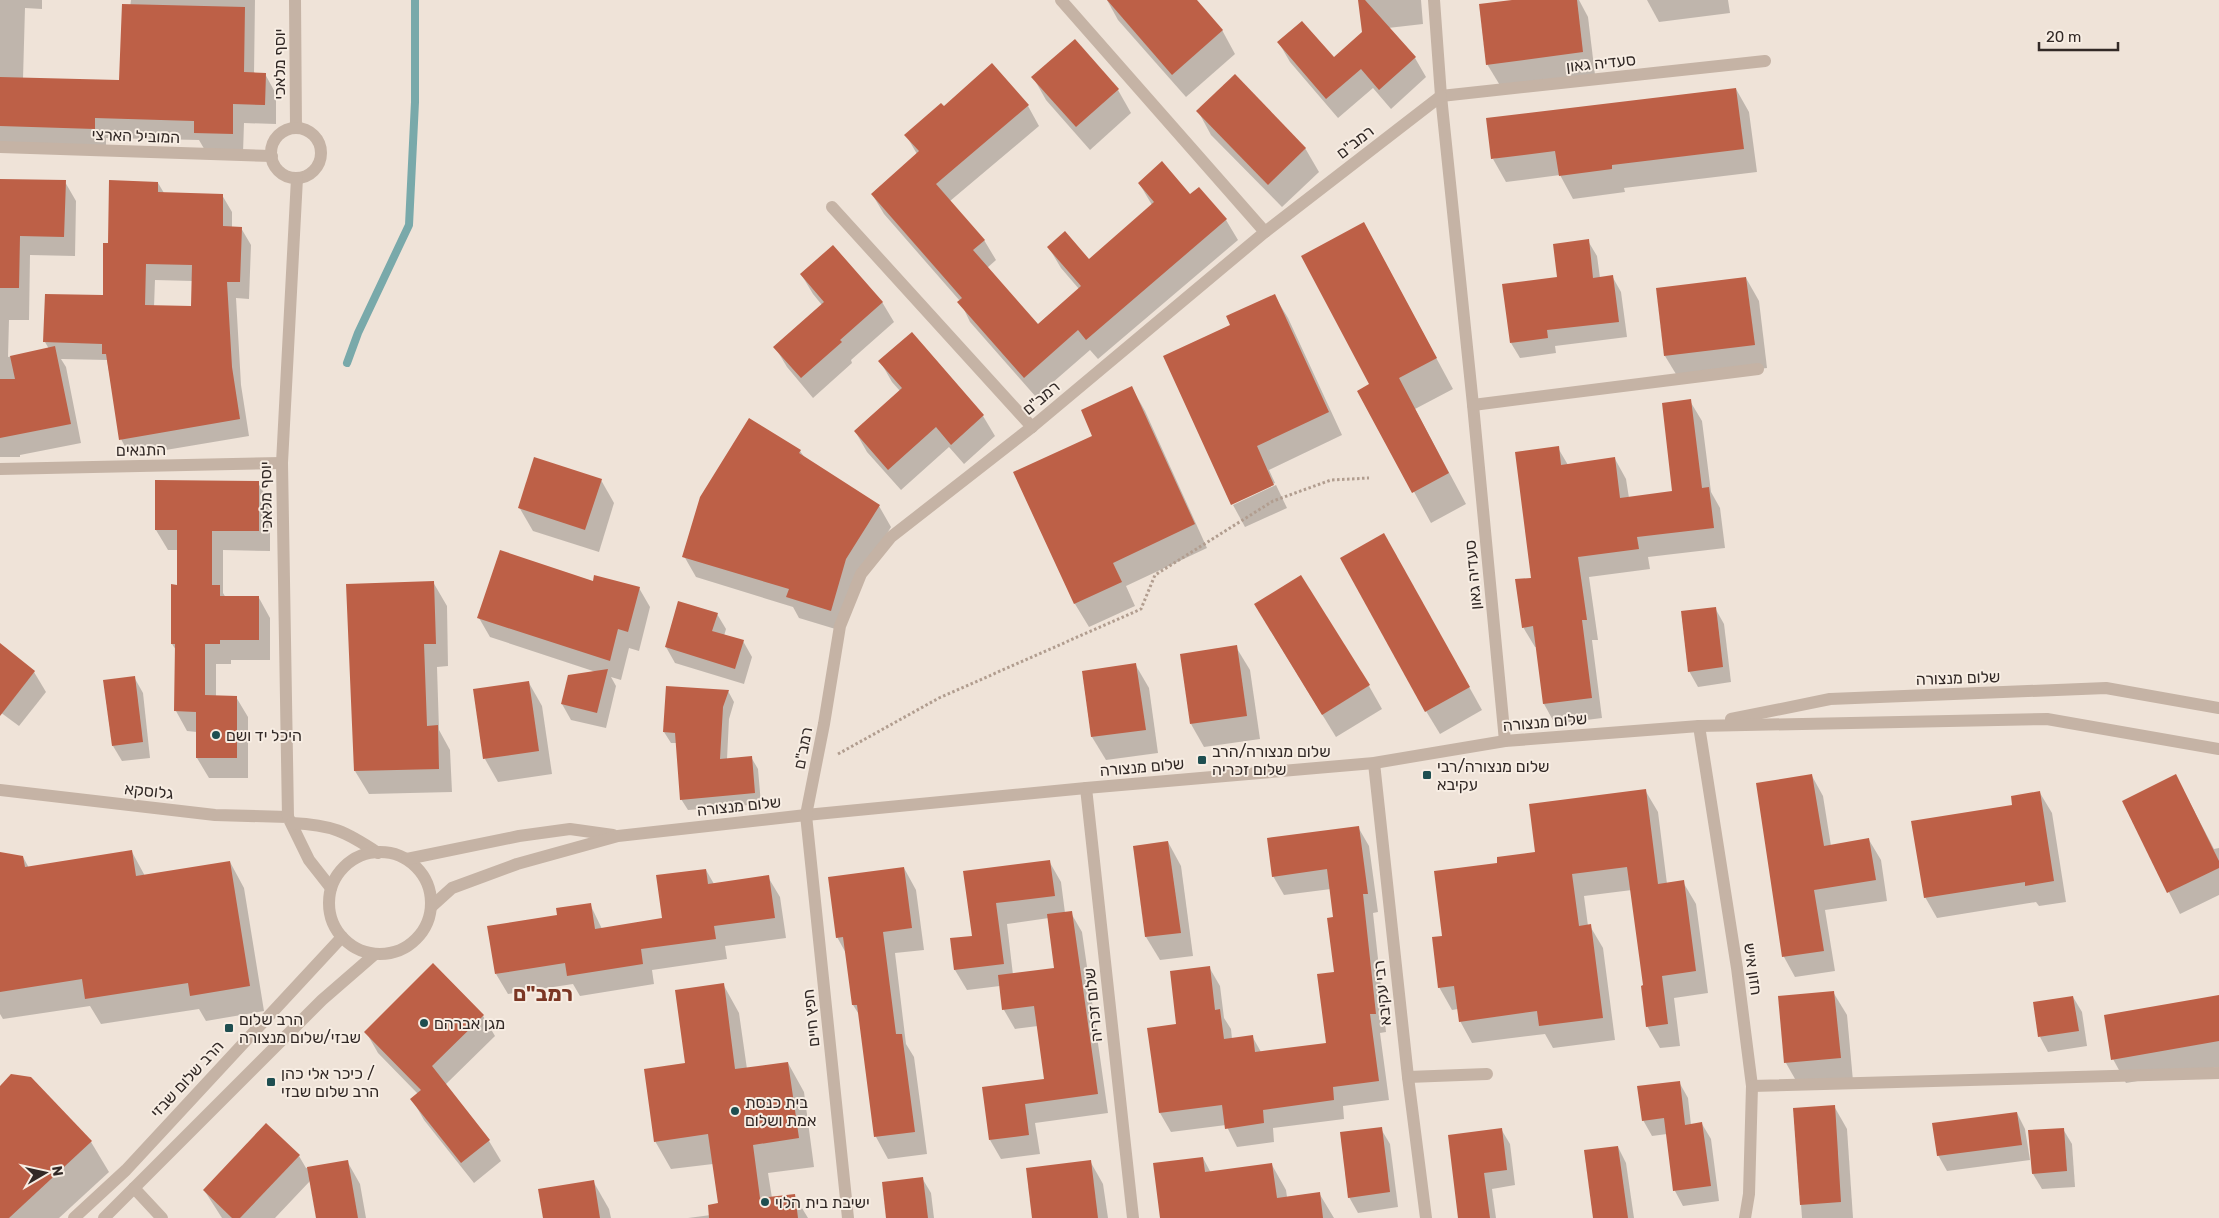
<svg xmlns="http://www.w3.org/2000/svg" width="2219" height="1218" viewBox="0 0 2219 1218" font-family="Rubik,Heebo,sans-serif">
<rect width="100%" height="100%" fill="#efe3d8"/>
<g fill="#0003" fill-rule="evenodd">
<path d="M0,0h42v9l-17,-1 -2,71 98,2 10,-81h124l-1,74h11l11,20v30l-32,-1 -1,30 -37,-1 -7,-12 -93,-2v10l-106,-3z"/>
<path d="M1107,0h88l27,30 13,24 -49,43 -68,-77z"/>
<path d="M1360,0h61l2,24 -35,4 27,30 11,19 -35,32 -18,-21 -35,30 -48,-56 -11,-19 55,16 29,-27z"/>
<path d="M1522,0h57l9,17 7,58 -94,12 -14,-23z"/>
<path d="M1647,0h81l2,13 -71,9z"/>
<path d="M1033,77l85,13 13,23 -41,37 -44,-50z"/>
<path d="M1736,89l13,23 8,60 -133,16 1,4 -52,7 -13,-24 -54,7 -13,-23z"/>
<path d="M1028,106l11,20 -89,75 34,39 12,20 -9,8 50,57 42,-36 -18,-21 -12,-20 40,12 63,-55 -13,-22 51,13 36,24 12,20 -140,119 -8,-9 -54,47 -66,-75 -10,-21 -76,-87 -12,-20 45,-40 -11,-19 38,-27z"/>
<path d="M1198,111l107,37 14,24 -37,35 -71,-72z"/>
<path d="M0,180l65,2 11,19 -1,55 -45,-1 -1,65h-20l-1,37 41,-8 -4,-7 59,-46 5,-52 49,-61 6,10 58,2 10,17v16h9l10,17 -2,54 -13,-1 5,87 8,51 -119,20 -9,-17 -14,-79 -46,-1 5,8 15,76 -61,12v2h-20zM155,280l38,1 -1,27 -38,-1z"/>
<path d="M1364,224l89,165 -38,20 51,95 -35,19 -72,-132 12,-6z"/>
<path d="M1588,241l9,15 3,22 12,-2 9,16 6,45 -72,9 1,7 -36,5 -9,-15z"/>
<path d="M801,274l81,28 12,20 -43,38 1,3 -39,35 -26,-31 -12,-20 47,-42 -9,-11z"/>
<path d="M1746,278l13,23 8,67 -88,11 -14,-23z"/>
<path d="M1274,295l14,23 54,117 -73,35 6,13 -43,20v-177z"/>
<path d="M911,334l72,82 12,20 -31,28 -15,-17 -48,43 -34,-38 -12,-21 45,-40 -8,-9 -12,-21z"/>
<path d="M1132,388l13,23 62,137 -81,38 9,20 -46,21 -14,-23 -60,-131 79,-37z"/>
<path d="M1690,401l12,20 9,71 9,16 5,40 -77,9 2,12 -61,8 9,63h-6l10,78 -47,6 -11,-20 -7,-57h-2l-12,-20 35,-179 10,17 47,-6 11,20 3,19 45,-6z"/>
<path d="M800,451l5,7 74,48 12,21 -33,53 -16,51 -43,-13 -6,-11 -97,-30 -12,-21z"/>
<path d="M601,480l13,23 -15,49 -66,-21 -14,-24z"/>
<path d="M258,483l12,20v48l-47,-1v43l3,5h33l11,20v42h-39v4h-15v33h20l12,20v61h-39l-12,-20v-26l-10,-1 -11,-20v-61l-4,-6 6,-58v-36h-10l-12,-20z"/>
<path d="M1276,485l11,23 -42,19 -12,-22z"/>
<path d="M1397,558l85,152 -42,24 -14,-23z"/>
<path d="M433,582l14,24 1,60 -11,1 2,63 11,20 2,42 -83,2 -14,-23z"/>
<path d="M594,582l45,6 11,19 -11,44 -10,-3 -8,32 -10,-3 5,9 -10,42 -35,-8 -9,-16 34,-32 -106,-35 -11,-19z"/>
<path d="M1715,608l9,16 7,58 -33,5 -9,-16z"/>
<path d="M717,614l9,15 -2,7 19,5 9,16 -8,27 -69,-21 -9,-16z"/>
<path d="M1269,628l100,58 13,23 -46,28z"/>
<path d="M0,645l34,27 12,20 -27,34 -19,-14z"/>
<path d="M1236,647l14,23 10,69 -56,8 -13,-23z"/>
<path d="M1135,664l14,24 9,65 -52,7 -14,-23 -9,-65z"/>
<path d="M134,677l9,16 7,65 -28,3 -9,-15z"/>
<path d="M529,683l13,23 10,68 -54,8 -13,-23z"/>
<path d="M728,691l6,11 -5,17 -2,40 24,-2 7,12 3,35 -73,6 -7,-11 -4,-56h-6l-7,-11z"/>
<path d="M1812,776l11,20 8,50 38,-6 12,20 6,41 -62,9 10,61 -40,6 -11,-20 -27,-173z"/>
<path d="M2176,776l38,73 5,-1v47l-39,19 -57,-112z"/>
<path d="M1645,790l13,22 9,72 16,-2 13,22 12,89 -34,5 6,48 -20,2 -13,-22 -2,-40 -13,-96 -48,6 4,30h2l13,22 12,92 -62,8 -8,-14 -73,9 -12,-22 -2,-12 -6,1 -13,-23 5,-50 55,-73 37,-11z"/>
<path d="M2040,793l12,20 14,89 -27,4 -3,-4 -99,16 -12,-21 89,-91z"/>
<path d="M1358,827l11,19 9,66 -5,1 13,119 -6,1 9,67 -46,6 1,13 -71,9 1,14 -37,5 -11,-22 -55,7 -11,-19 18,-88 31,-58 11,19 4,32 7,11 1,10 20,-3 9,16 67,-8 7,-71 -1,-55 -3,-29 -47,6 -11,-19z"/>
<path d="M1168,842l13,24 12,90 -33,4 -14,-23 -12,-90z"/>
<path d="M132,852l13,24 85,-14 14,26 20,123 -58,10 -7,-12 -98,15 -11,-18 -87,13 -3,-5v-161l23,4 6,11z"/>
<path d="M1049,861l12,21 4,31h6l11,19 26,181 -73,10 5,31 -39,5 -11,-19 55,-60 -7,-54 -23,3 -11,-19 -4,-24 -33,4 -12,-20 -4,-30 22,-3 -8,-65zM1049,918l6,51 -42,6 -6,-51z"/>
<path d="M904,868l12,22 8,60 -29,3 11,91 8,13 13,97 -39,5 -12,-22 -16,-121 -7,-11 -6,-50 -10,-18z"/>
<path d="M706,870l8,14 54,-7 12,20 6,41 -61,8 2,13 -75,11 2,14 -74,12 -7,-12 -65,10 -12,-20 63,-58 31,-12 12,25 62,-10z"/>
<path d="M723,984l16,29 8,56 41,-6 16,29 10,75 -46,6 4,25 22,-3 14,23h-120l23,-3 8,-9 -6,-42 -42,5 -16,-28 31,-77z"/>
<path d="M1833,992l14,23 6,66 -54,5 -13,-23 -7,-66z"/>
<path d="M2219,996v71l-93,16 -13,-24z"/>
<path d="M2073,997l9,15 5,34 -39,6 -8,-15z"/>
<path d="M483,1016l12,20 -50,49 44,56 12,20 -27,22 -50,-63 -12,-21 6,-5 -40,-41 -12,-21z"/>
<path d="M1679,1082l9,16 3,27 11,-1 9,15 8,62 -36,5 -8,-15 -8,-57 -15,2 -9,-16z"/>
<path d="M0,1088l91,54 18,30 -50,46h-59z"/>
<path d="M1834,1106l13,23 6,89h-51l-8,-109z"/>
<path d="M2017,1113l8,16 5,31 -83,11 -9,-16z"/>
<path d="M1381,1129l9,15 8,63 -40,6 -9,-16z"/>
<path d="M1501,1129l9,15 5,41 -23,4 4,29h-37z"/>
<path d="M2063,1129l9,15 3,43 -33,2 -9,-15 -3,-43z"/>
<path d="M1618,1147l8,16 8,55h-40z"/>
<path d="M299,1156l7,12 41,-7 13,23 6,34h-49l-7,-37 -35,37h-53l-18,-28z"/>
<path d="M1203,1158l8,15 61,-8 14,25 1,7 32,-4 15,25h-173z"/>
<path d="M1090,1161l13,23 5,34h-74z"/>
<path d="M922,1178l9,15 3,25h-47z"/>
<path d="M593,1181l16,28 2,9h-67z"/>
</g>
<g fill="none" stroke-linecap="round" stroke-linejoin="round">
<path stroke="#79a9aa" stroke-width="8" d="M347,363l11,-30 51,-108 6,-123v-102"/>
</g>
<g fill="#bd6047" fill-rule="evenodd">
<path d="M1107,0h90l26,30 -51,45z"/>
<path d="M1358,0h7l51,57 -37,33 -18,-21 -35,30 -49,-57 25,-21 32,36 28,-25z"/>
<path d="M1512,0h65l6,52 -97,13 -7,-61z"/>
<path d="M122,4l123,3 -1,65 22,1 -1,32 -32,-1v30l-39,-1v-12l-99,-3v11l-95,-3v-49l119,3z"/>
<path d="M1075,39l44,50 -43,38 -45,-50z"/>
<path d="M992,63l37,42 -93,79 49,56 -12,10 65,74 43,-38 -34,-39 18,-16 24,28 65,-57 -16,-19 24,-22 28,33 9,-7 28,32 -141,121 -8,-10 -54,48 -67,-76 5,-4 -91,-104 48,-43 -15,-16 37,-32 3,3z"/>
<path d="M1235,74l71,74 -38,37 -72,-74z"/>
<path d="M1736,88l8,61 -132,16v4l-53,7 -4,-25 -64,8 -5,-41z"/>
<path d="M0,179l66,1 -2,57 -44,-1 -1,52h-19z"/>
<path d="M109,180l49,2v10l65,2v32l19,1 -2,55h-13l5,85 8,52 -121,21 -13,-86h-4v-10l-59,-2 2,-48 58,1v-52h5zM146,264l46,1 -1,41 -46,-1z"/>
<path d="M1364,222l73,136 -38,20 50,95 -37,20 -55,-102 12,-7 -68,-128z"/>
<path d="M1589,239l4,39 20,-3 6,47 -72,8 1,8 -38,5 -8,-59 55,-7 -4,-33z"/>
<path d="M833,245l50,57 -43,38 2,2 -41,36 -28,-31 51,-45 -24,-28z"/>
<path d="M1746,277l9,68 -91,11 -8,-68z"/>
<path d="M1275,294l54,118 -72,34 17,39 -43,20 -68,-149 67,-31 -4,-9z"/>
<path d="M912,332l72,83 -33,30 -15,-18 -48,43 -34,-39 48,-43 -24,-27z"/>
<path d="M55,346l16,78 -71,14v-59h15l-5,-23z"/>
<path d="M1132,386l63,138 -82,39 9,19 -48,22 -61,-132 79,-36 -11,-26z"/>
<path d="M1691,399l11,89 7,-1 5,41 -77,9 2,12 -61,8 9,63h-5l10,78 -49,6 -10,-78 -11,2 -7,-49 16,-1 -16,-126 44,-6 2,19 54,-8 5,41 52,-7 -10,-88z"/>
<path d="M749,418l52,32 -2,3 81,52 -34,54 -15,52 -45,-14 3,-8 -107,-32 18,-60z"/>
<path d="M534,457l68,22 -17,51 -67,-22z"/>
<path d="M155,480l104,1v50h-47v54h8v11h39v44h-39v4h-15v51l32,1v62h-41v-46l-22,-1 1,-67h-4v-60l6,1v-55h-22z"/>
<path d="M1384,533l86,154 -45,25 -85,-154z"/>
<path d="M500,550l93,31 1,-6 46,12 -12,45 -10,-3 -8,32 -133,-43z"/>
<path d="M1301,575l69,110 -48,30 -68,-111z"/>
<path d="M434,581l2,63h-12l3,82 11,-1 1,44 -85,2 -8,-187z"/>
<path d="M678,601l40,12 -6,18 32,9 -9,29 -70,-22z"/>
<path d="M1716,607l7,60 -35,5 -7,-61z"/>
<path d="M0,643l35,28 -35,45z"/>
<path d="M1237,645l10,71 -57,8 -10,-70z"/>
<path d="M1136,663l10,67 -55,7 -9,-66z"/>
<path d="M608,669l-11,44 -36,-9 7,-29z"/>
<path d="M135,676l8,66 -31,4 -9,-66z"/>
<path d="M529,681l10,70 -56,8 -10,-70z"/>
<path d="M666,686l63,4 -6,17 -3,52 32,-3 3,37 -75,7 -5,-67 -12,-1z"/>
<path d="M1812,774l12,72 45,-8 7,42 -62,10 10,61 -42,6 -26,-174z"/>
<path d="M2176,774l43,87v7l-52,25 -45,-92z"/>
<path d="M1646,789l12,95 26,-4 12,91 -34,5 6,48 -22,3 -5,-41 2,-1 -16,-118 -55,7 7,52 12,-2 12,94 -64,8 -2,-15 -78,11 -5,-36 -16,2 -6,-51 10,-1 -8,-65 63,-8v-6l38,-5 -6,-48z"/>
<path d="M2040,791l14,90 -29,5v-4l-101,16 -13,-77 101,-16 -1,-9z"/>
<path d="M1359,826l9,68h-5l13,120h-6l9,67 -46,6 1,13 -71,10 1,13 -39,6 -3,-24 -63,8 -12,-85 29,-4 -6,-53 40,-5 5,44 5,-1 4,30 29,-4 2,17 71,-9 -9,-69 17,-2 -7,-54 6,-1 -6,-48 -55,8 -5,-39z"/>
<path d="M1168,841l13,92 -36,4 -12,-91z"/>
<path d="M132,850l4,26 94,-15 20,125 -60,10 -2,-13 -103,16 -3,-20 -82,13v-140l23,4 2,11z"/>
<path d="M1050,860l5,36 -59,7 8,61 -50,6 -4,-32 22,-2 -9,-65z"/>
<path d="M904,867l8,61 -29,4 13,102h6l13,98 -41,5 -17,-132h-5l-9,-68 -7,1 -8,-61z"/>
<path d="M706,869l2,15 61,-9 6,43 -61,8 2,13 -75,10 2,15 -76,12 -2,-13 -70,11 -8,-48 70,-11 -1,-7 35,-5 4,26 67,-11 -6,-43z"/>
<path d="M1072,911l26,183 -73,10 4,31 -40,5 -7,-53 62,-8 -10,-73 -32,4 -4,-35 56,-7 -7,-54z"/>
<path d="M433,963l51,52 -52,51 58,74 -29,23 -51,-64 11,-9 -57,-58z"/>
<path d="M724,983l11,86 53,-7 11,76 -46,7 7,53 35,-4 3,24h-89l-1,-13 10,-2 -10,-69 -54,8 -10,-73 41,-6 -10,-73z"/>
<path d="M1834,991l7,67 -57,5 -6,-67z"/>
<path d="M2219,995v46l-108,19 -7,-45z"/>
<path d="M2073,996l6,35 -41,6 -5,-35z"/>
<path d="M11,1074l20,3 61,64 -83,77h-9v-132z"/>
<path d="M1680,1081l5,44 17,-3 9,64 -38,5 -9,-73 -22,3 -5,-35z"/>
<path d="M1835,1105l6,97 -41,3 -7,-97z"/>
<path d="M2017,1112l5,33 -85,11 -5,-33z"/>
<path d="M266,1123l34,32 -60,63h-8l-29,-28z"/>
<path d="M1382,1127l8,65 -42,6 -8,-66z"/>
<path d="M1502,1128l5,42 -23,3 6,45h-32l-10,-83z"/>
<path d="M2064,1128l3,43 -35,3 -4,-44z"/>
<path d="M1618,1146l10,72h-35l-9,-68z"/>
<path d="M1203,1157l2,15 67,-9 5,35 43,-6 3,26h-163l-7,-55z"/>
<path d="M348,1160l10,58h-42l-9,-51z"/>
<path d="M1091,1160l7,58h-66l-6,-50z"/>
<path d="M923,1177l5,41h-42l-4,-36z"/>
<path d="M594,1180l6,38h-57l-5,-29z"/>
</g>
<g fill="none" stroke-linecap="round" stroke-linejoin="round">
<path stroke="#b19d8f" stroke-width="3" stroke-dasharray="2.5 2.5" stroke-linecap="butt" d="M838,754l101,-56 202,-89 14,-34 118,-74 58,-21 38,-2"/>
<g stroke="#c5b3a5" stroke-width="12">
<path d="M295,0l1,128"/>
<path d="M1061,0l204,232"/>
<path d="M1434,0l7,96 32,309 32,336"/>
<path d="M1441,96l324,-35"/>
<circle cx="296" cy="153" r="25"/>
<path d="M0,147l272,9"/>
<path d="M832,207l200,220"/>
<path d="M1473,405l285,-36"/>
<path d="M0,469l282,-6"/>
<path d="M1731,719l99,-20 276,-11 113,20"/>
<path d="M1699,726l38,242 15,118 -3,108 -4,24"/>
<path d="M1374,763l34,314 18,141"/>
<path d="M1086,788l47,430"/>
<path d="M0,790l215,25 73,2 21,43 22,28"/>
<path d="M288,817l-6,-354 15,-285"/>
<path d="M292,823c40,2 53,8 86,30"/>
<circle cx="380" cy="903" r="51"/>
<path d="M407,859l112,-23 51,-7 43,6"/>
<path d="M431,907l21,-19 65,-24 101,-28 188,-21 280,-27 288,-25 131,-22 194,-15 348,-7 172,30"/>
<path d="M1408,1077l79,-3"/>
<path d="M1752,1086l467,-13"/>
<path d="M134,1188l28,30"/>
<path d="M74,1218l52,-48 216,-233"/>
<path d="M104,1218l218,-218 53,-46"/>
<path d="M848,1218l-42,-403 18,-91 16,-98 21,-52 30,-37 141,-110 233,-195 176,-136"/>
</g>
</g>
<g fill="#1e4e50" stroke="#f7ede3" stroke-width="2">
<circle cx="216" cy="735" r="5"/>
<rect x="1197" y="755" width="10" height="10" rx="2.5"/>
<rect x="1422" y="770" width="10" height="10" rx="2.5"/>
<circle cx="424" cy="1023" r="5"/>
<rect x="224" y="1023" width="10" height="10" rx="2.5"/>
<rect x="266" y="1077" width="10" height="10" rx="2.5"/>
<circle cx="735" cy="1111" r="5"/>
<circle cx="765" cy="1202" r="5"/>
</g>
<g text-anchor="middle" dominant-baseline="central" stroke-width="4" stroke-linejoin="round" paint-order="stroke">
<g font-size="16" fill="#322926" stroke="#f7ede3">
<text transform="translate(1601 63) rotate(-6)">סעדיה גאון</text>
<text transform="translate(279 64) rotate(-90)">יוסף מלאכי</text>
<text transform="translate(136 136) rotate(2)">המוביל הארצי</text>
<text transform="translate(1355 142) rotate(-38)">רמב"ם</text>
<text transform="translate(1041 398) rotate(-40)">רמב"ם</text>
<text transform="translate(141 450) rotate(-1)">התנאים</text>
<text transform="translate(266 497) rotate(-91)">יוסף מלאכי</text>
<text transform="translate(1473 575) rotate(-95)">סעדיה גאון</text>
<text transform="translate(1958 678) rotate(-2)">שלום מנצורה</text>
<text transform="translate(1545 722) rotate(-5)">שלום מנצורה</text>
<text transform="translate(803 748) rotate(-79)">רמב"ם</text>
<text transform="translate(1142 767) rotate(-5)">שלום מנצורה</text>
<text transform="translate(149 791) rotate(6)">גלוסקא</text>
<text transform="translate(739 806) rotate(-6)">שלום מנצורה</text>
<text transform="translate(1753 969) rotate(82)">חזון איש</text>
<text transform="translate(1382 993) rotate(-96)">רבי עקיבא</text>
<text transform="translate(1093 1005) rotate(-96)">שלום זכריה</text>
<text transform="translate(811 1018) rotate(-96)">חפץ חיים</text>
<text transform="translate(187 1079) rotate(-47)">הרב שלום שבזי</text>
</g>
<g font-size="16" fill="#322926" stroke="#f7ede3" text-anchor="start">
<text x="226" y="735">היכל יד ושם</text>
<text x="1212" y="751">שלום מנצורה/הרב<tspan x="1212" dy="18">שלום זכריה</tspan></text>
<text x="1437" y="766">שלום מנצורה/רבי<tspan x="1437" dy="18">עקיבא</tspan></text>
<text x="239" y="1019">הרב שלום<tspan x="239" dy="18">שבזי/שלום מנצורה</tspan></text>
<text x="434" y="1023">מגן אברהם</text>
<text x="281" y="1073">כיכר אלי כהן /<tspan x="281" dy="18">הרב שלום שבזי</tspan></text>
<text x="745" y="1102">בית כנסת<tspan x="745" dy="18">אמת ושלום</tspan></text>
<text x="775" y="1202">ישיבת בית הלוי</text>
</g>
<g font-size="21" font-weight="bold" fill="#7b3624" stroke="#f7ede3">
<text x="543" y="993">רמב"ם</text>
</g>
</g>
<g transform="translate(45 1173) rotate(81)" stroke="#f7ede3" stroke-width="4" paint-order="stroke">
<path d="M0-4L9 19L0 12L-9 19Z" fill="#322926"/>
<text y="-8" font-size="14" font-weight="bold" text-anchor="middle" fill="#322926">N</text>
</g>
<path d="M2039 42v8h79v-8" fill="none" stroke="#322926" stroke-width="2.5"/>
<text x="2046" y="42" font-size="15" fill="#322926" stroke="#f7ede3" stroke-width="4" paint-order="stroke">20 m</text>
</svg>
